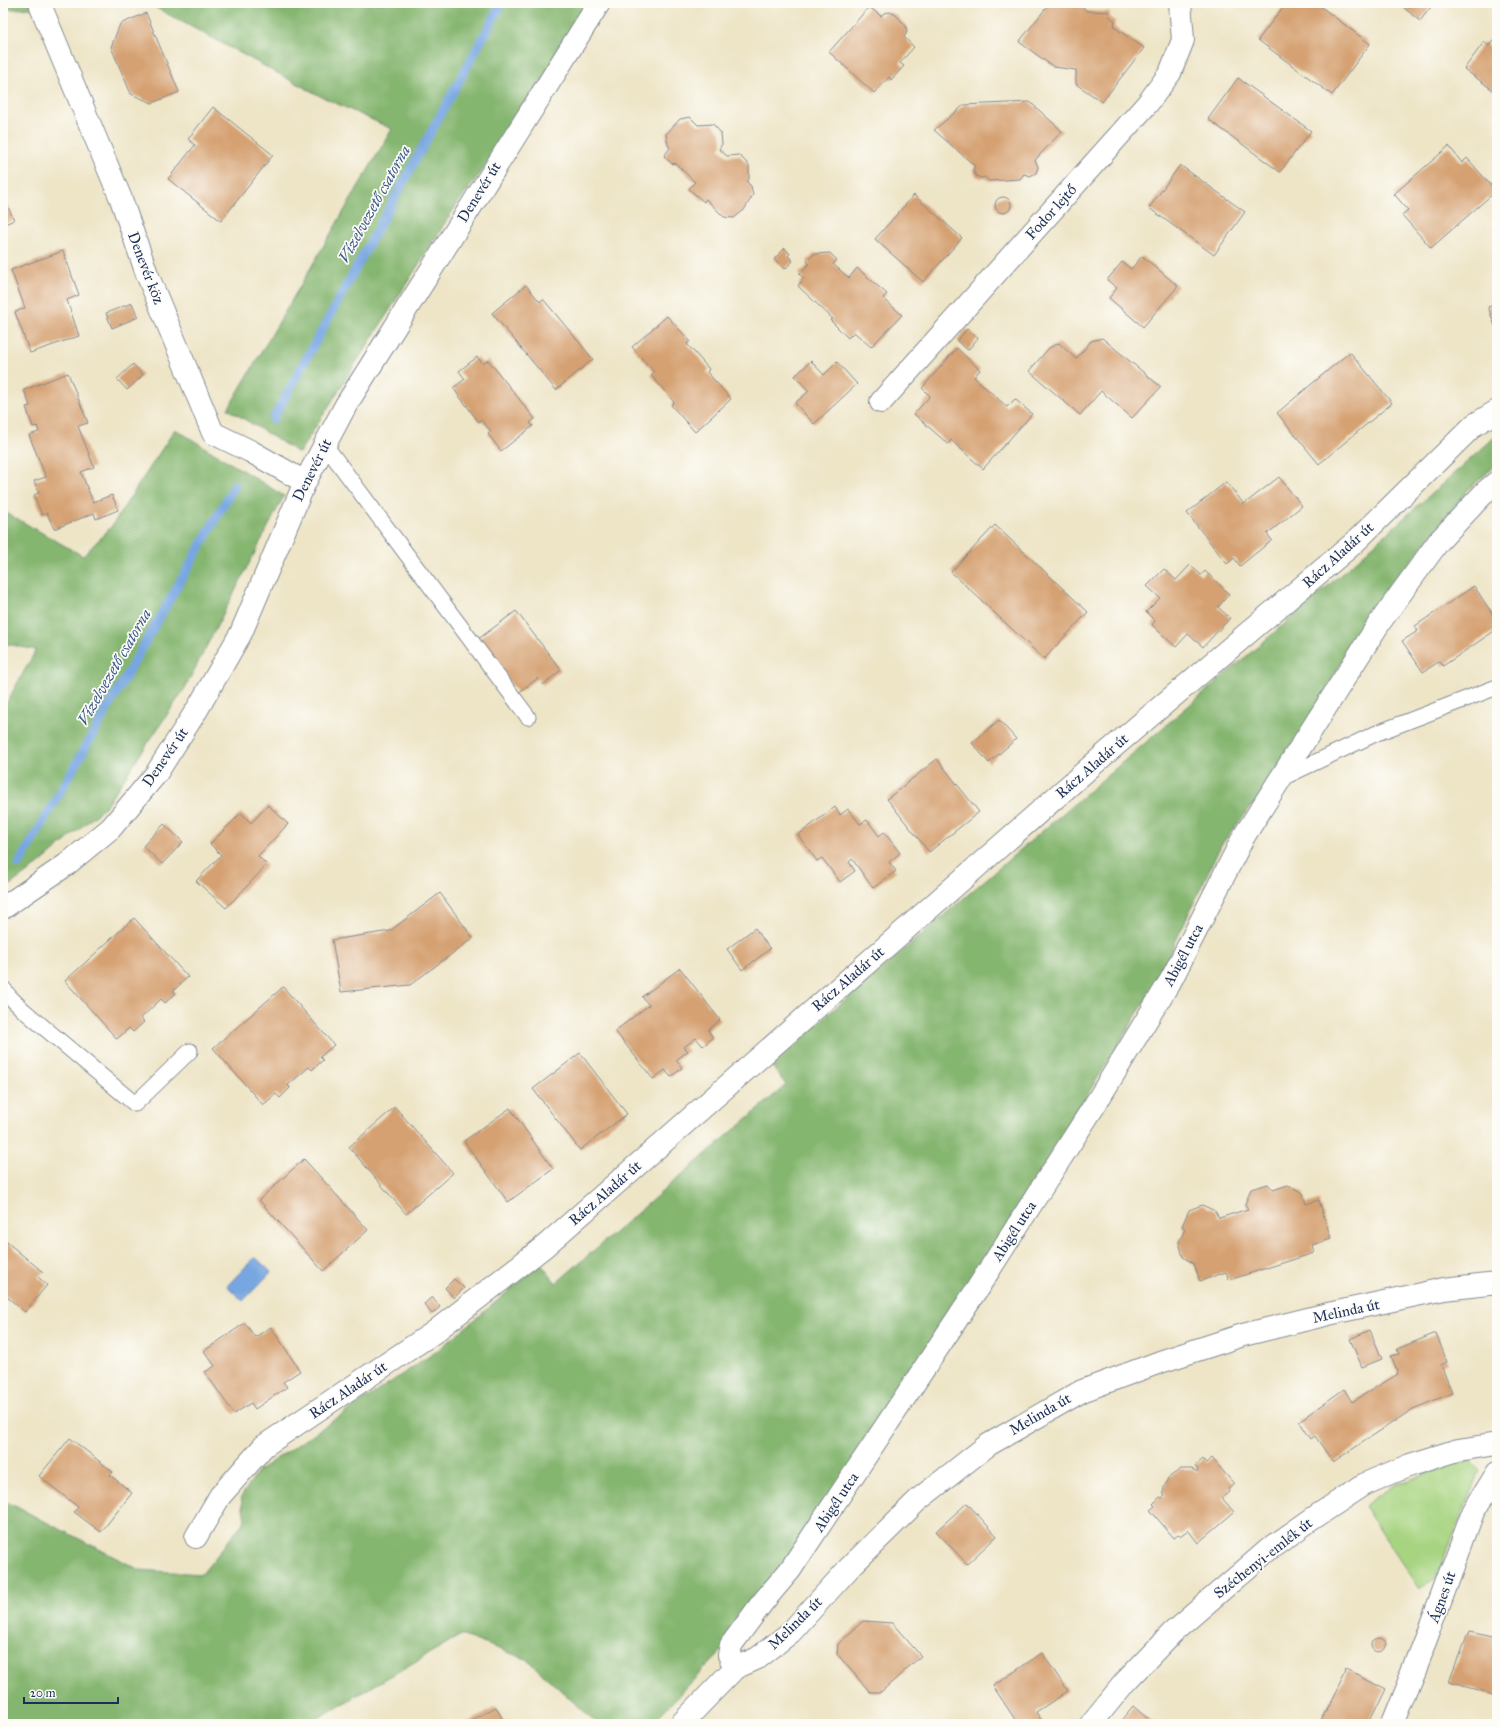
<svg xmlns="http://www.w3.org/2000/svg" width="1500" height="1727" viewBox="0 0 1500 1727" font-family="'IM FELL Great Primer',serif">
<rect width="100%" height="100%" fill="#fdfcf7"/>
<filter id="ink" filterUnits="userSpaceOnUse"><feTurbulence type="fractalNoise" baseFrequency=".025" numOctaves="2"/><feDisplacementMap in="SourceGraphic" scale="8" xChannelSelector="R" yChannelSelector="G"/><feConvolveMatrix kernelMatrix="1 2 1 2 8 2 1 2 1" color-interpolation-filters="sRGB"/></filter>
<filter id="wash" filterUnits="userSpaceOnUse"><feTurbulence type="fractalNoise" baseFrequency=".012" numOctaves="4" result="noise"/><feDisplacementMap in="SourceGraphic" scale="16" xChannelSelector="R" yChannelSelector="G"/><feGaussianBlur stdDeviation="0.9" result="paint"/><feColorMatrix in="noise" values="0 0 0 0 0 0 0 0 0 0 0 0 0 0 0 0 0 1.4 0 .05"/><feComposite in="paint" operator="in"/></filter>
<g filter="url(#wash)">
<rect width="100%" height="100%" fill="#eee5c7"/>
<path fill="#a7d481" stroke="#618270" d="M1470,1461l10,10 -44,107 -17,11 -55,-83 30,-21 49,-17z"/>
<g fill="#85b66f" stroke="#507266">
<path d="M3,3h39l-1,4 -38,3z"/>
<path d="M147,3h452l-52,81 -90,120 -158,249 -71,-44 164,-280 -72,-33z"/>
<path d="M175,429l109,67 -99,192 -80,119 -66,57 -36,26v-181l33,-59 -33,-7v-132l80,45 28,-29z"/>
<path d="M1497,435v29l-28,25 -98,122 -89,156 -61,78 -66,140 -93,151 -85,153 -240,346 -86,89h-53l-72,-65 -65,-24 -153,89h-305v-224l137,70 62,4 43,-54 -4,-23 17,-26 179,-120 104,-87 15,19 230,-198 -16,-21 541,-463z"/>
</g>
<path fill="#77a6e1" stroke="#496aa0" d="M255,1257l16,15 -28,29 -16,-15z"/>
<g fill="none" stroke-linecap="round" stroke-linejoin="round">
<g stroke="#77a6e1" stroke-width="9">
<path d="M273,419l229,-416"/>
<path d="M19,864l216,-379"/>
</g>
</g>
<g id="blocks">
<g fill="#d5a172">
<path d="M1050,3h28l9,8 23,1 -1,4 6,5 -1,6 30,21 -42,54 -26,-18v-14l-22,-3 -35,-25z"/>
<path d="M1286,3h30l54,41 -38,51 -74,-55z"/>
<path d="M1398,3h36l-14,18z"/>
<path d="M869,7l12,9 3,-3 6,-1 6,3 10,11 1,6 -3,5 10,10 -14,16 4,3 -13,14 -2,-3 -15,16 -45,-41z"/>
<path d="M146,13l33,79 -27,11 -21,-9 -20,-47 9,-23z"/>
<path d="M1497,36v57l-33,-24 20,-27 5,4z"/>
<path d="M1238,78l73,53 -31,41 -72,-53z"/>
<path d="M1030,102l32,29 -27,29 3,7 -2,6 -6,3 -6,-2 -4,5 -31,2 -4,-4 -4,1 -5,-2 -3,-6 2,-4 -41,-36 30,-25z"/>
<path d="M213,107l60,48 -52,66 -53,-42 27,-34 -7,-6z"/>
<path d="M690,117l8,8 15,-1 8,9 1,11 -3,5 8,7 12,-1 10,10v14l-2,3 4,4 2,9 -9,15 -10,8 -10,-1 -18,-18 -2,3 -15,-13 6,-7 -20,-19 -3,1 -8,-8 6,-8 -2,-3 -2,-11 14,-15z"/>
<path d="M1449,146l13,17 5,-5 29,33 -65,57 -29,-33 6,-5 -14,-16z"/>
<path d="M1180,165l65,47 -31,43 -65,-47z"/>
<path d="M914,195l48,43 -39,44 -48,-43z"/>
<path d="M3,196l11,24 -11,5z"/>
<circle cx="1003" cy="205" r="8"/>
<path d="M785,248l5,6 -2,2 5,5 -8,8 -11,-10z"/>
<path d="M63,251l16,44 -12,5 12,36 -49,17 -15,-41 10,-4 -14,-38z"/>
<path d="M830,253l7,7 -4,4 16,14 8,-10 30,26 -4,4 19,17 -31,32 -17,-15 -6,6 -18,-18 3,-1 -35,-33 6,-8 -5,-4 10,-10 -2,-3 7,-7z"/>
<path d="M1142,256l36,30 -35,41 -34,-29 8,-10 -10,-8 15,-18 9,7z"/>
<path d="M526,285l14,17 3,-3 50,60 -37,31 -64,-77z"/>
<path d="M132,303l6,14 -26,11 -6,-15z"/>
<path d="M1497,304v28l-9,-25z"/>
<path d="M667,316l23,25 -3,3 22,25 -2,3 24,27 -36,33 -24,-27 3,-3 -23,-27 3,-3 -22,-25z"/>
<path d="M967,329l11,9 -10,12 -11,-9z"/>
<path d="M1102,338l59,49 -29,31 -31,-27 -21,24 -51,-44 20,-23 10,-5 17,16 15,-18z"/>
<path d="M957,348l23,22 -6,7 33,30 8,-8 17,15 -49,55 -32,-29 -3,4 -34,-30 16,-18 -8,-8z"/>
<path d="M1350,352l42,51 -73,61 -42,-51z"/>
<path d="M477,357l6,7 5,-4 47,59 -5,4 3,3 -32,25 -13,-17 3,-3 -10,-11 -2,2 -26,-34 12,-9 -6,-8z"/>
<path d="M811,361l13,14 13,-13 20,22 -43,40 -19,-21 14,-12 -14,-15z"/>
<path d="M133,364l10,11 -16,15 -10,-11z"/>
<path d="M68,373l20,50 -10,3 16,41 -13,5 12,30 19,-7 6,15 -22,9 -2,-6 -40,16 -7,-16 -5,2 -8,-20 5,-2 -5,-12 12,-4 -17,-42 10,-3 -2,-6 -4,1 -7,-20 4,-1 -6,-16z"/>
<path d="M1279,477l23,29 -35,28 5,6 -32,26 -6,-8 -7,6 -40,-51 39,-31 18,22z"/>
<path d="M995,525l93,87 -44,47 -93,-87z"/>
<path d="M1190,565l11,10 4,-4 24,23 -11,13 12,11 -27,29 -15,-13 -12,13 -24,-22 3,-4 -9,-9 14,-14 -13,-12 17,-17 12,11z"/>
<path d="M1474,586l23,35v8l-54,37 -3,-5 -17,11 -21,-31 16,-10 -3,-5z"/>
<path d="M516,611l45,59 -18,15 -5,-7 -20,15 -41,-53z"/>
<path d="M999,720l17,19 -27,24 -17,-20z"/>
<path d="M937,759l42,53 -50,40 -42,-53z"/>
<path d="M268,805l20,19 -30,32 9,9 -41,43 -30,-27 25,-26 -11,-11 31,-31 10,10z"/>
<path d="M835,807l5,8 8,-6 12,15 7,-4 12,16 5,-4 16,21 -11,9 7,9 -23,17 -21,-29 -3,3 6,9 -15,11 -18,-24 -5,3 -19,-26z"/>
<path d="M164,824l19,18 -21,22 -19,-18z"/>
<path d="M440,893l33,45 -63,47 -69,7 -9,-52 58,-9z"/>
<path d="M134,918l54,59 -15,14 3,2 -11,10 -4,-4 -20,19 3,4 -11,10 -4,-4 -12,11 -52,-58z"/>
<path d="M755,928l15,21 -28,21 -15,-21z"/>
<path d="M680,968l40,52 -12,10 5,8 -10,8 -7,-8 -12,9 4,4 -12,9 6,8 -11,9 -6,-7 -12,9 -38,-48 34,-26 -7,-8z"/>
<path d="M283,987l51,58 -14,12 3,3 -11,10 -3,-3 -21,18 2,3 -10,10 -4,-4 -13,11 -50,-57z"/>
<path d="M580,1053l47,61 -47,36 -47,-61z"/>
<path d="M395,1107l58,66 -47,41 -57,-67z"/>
<path d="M510,1108l43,61 -45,33 -44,-61z"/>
<path d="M304,1159l64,71 -45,41 -64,-71z"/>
<path d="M1268,1184l5,6 15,-5 15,8 3,11 13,-4 12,39 -19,6 2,8 -85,27 -3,-8 -26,9 -6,-17 -11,-7 -4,-15 6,-13 -3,-3 7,-16 13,-5 13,6 4,7 29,-9 -3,-5 6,-15z"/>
<path d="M3,1239l40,33 -5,5 9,8 -22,27 -19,-16 -3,4z"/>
<path d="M454,1279l10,9 -10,10 -9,-10z"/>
<path d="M432,1297l8,10 -8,7 -8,-10z"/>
<path d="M245,1323l10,14 16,-10 29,44 -17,11 4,5 -32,22 -4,-6 -17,11 -29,-42 10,-6 -11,-15z"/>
<path d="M1370,1330l12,29 -20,8 -12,-28z"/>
<path d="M1436,1333l11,29 -6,3 11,28 -39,16 -80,53 -18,-26 -4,3 -12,-18 45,-32 8,13 46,-28 -7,-18 8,-2 -2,-5z"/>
<path d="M70,1438l43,34 -3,3 22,18 -31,39 -27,-20 4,-5 -39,-31z"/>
<path d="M1212,1458l22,26 -6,5 2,3 -8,6 12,14 -36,31 -10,-13 -8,6 -1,-2 -5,4 -24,-28 5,-4 -2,-2 7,-7 2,1 3,-2 -2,-3 1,-5 4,-10 13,-9h11l5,3 1,-2 -3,-4 8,-7 3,4z"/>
<path d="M967,1503l30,33 -30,28 -31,-33z"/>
<path d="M863,1621l29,2 29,33 -40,36h-11l-33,-38 1,-10z"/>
<path d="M1468,1632l29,6v58l-48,-13z"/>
<circle cx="1379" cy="1645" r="7"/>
<path d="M1042,1653l26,38 -32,21 7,11 -1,1h-24l-25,-38z"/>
<path d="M1347,1669l38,20 -17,35h-49z"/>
<path d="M1133,1706l21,18h-36z"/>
<path d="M496,1707l9,17h-40z"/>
</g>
</g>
</g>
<g filter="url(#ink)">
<use href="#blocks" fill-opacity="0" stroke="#848a92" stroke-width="1"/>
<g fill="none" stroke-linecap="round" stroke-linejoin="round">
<defs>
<g id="service">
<path d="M325,445l203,272"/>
<path d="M1282,778l95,-45 120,-46"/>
<path d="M3,988l6,8 13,13 113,95 55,-53"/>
</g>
<g id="minor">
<path d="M41,7l80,192 26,75 66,159 37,18 55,31"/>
<path d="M881,402l267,-299 22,-30 13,-33 -3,-37"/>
<path d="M3,908l63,-43 45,-37 45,-54 42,-66 43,-75 64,-151 41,-77 253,-402"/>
<path d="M196,1537l24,-41 44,-50 169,-113 112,-87 559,-491 250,-212 120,-118 23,-14"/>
<path d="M735,1668l-6,-13 2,-10 31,-42 28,-33 187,-281 119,-186 76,-125 72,-142 136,-214 59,-81 47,-50 11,-9"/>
<path d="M681,1724l54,-56 23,-10 33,-26 59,-65 68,-67 70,-55 94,-54 78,-29 83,-27 85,-21 116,-25 53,-6"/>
<path d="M1091,1724l34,-42 47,-49 96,-83 44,-31 53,-35 45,-19 48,-15 39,-6"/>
<path d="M1392,1724l34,-85 47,-127 24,-39"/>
</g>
</defs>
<use href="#service" stroke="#848a92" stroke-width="17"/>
<use href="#minor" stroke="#848a92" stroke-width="24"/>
<use href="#service" stroke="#fff" stroke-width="15"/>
<use href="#minor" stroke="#fff" stroke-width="22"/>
</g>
</g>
<g text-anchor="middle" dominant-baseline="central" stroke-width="3.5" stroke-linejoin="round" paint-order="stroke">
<g font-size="15" fill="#1b2f5e" stroke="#fdfcf7">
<text transform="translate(479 192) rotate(-58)">Denevér út</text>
<text transform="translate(1051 212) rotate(-48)">Fodor lejtő</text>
<text transform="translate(146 268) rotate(69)">Denevér köz</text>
<text transform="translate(312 470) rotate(-63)">Denevér út</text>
<text transform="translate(1338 555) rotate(-42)">Rácz Aladár út</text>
<text transform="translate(165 757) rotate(-55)">Denevér út</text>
<text transform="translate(1092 766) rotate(-41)">Rácz Aladár út</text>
<text transform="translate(1183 955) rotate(-62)">Abigél utca</text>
<text transform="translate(848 979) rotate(-41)">Rácz Aladár út</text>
<text transform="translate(605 1193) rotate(-41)">Rácz Aladár út</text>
<text transform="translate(1014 1231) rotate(-57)">Abigél utca</text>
<text transform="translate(1346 1311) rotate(-12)">Melinda út</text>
<text transform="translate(348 1390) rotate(-34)">Rácz Aladár út</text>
<text transform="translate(1040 1414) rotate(-30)">Melinda út</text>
<text transform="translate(836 1502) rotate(-56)">Abigél utca</text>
<text transform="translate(1263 1558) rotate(-38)">Széchenyi-emlék út</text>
<text transform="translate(1442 1597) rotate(-70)">Ágnes út</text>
<text transform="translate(795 1623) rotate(-44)">Melinda út</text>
</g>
<g font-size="16" font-style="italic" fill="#3b598c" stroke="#fdfcf7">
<text transform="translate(374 204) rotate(-61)">Vízelvezető csatorna</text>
<text transform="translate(114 667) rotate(-60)">Vízelvezető csatorna</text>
</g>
</g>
<rect width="1500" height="1727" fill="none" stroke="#fdfcf7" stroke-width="16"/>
<path d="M24 1697v6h94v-6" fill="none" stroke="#1b2f5e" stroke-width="2"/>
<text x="30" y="1697" font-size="12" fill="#1b2f5e" stroke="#fdfcf7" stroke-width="3" paint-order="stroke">20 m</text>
</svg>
